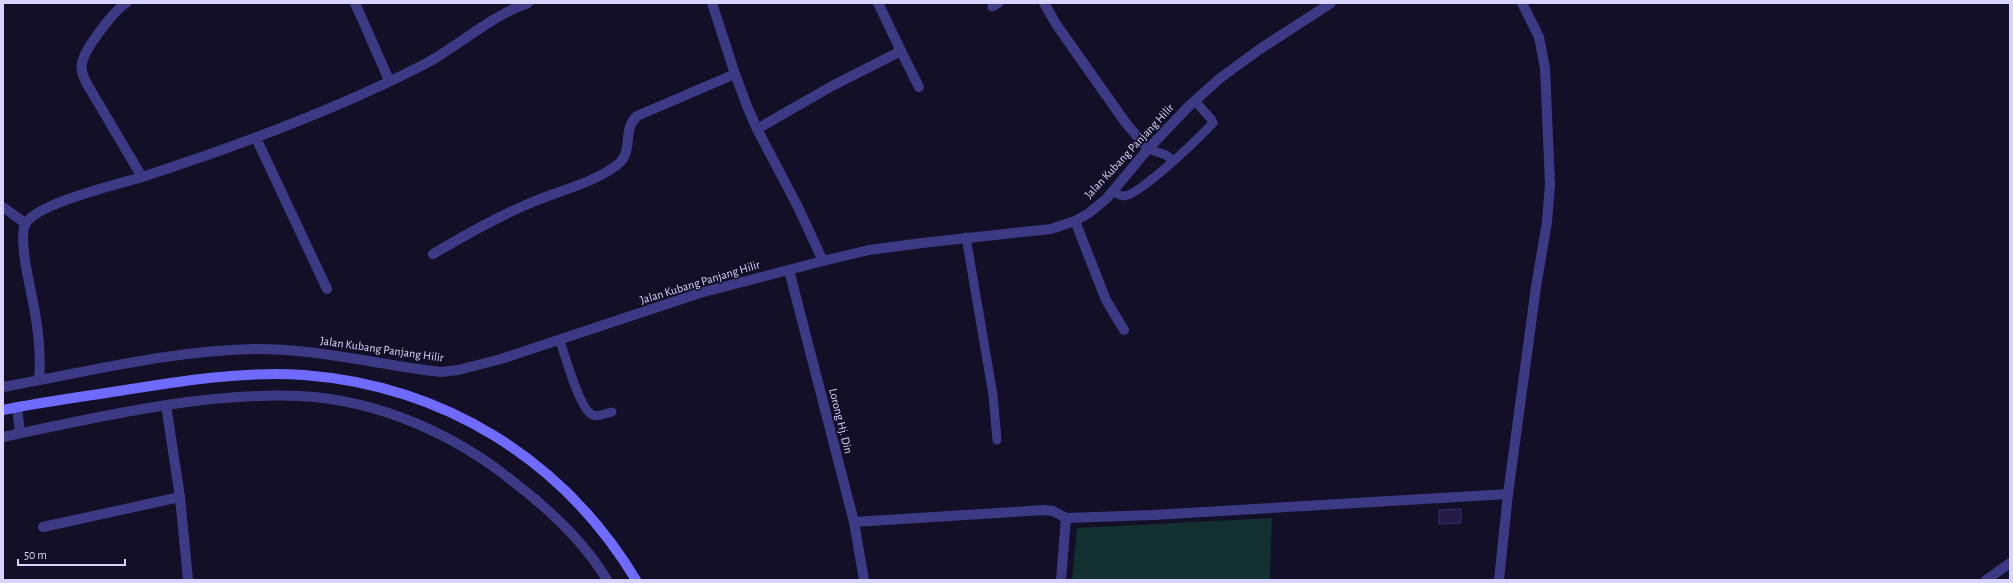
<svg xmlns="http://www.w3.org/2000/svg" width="2013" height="583" viewBox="0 0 2013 583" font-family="'Alegreya Sans',sans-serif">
<rect width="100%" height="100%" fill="#130f26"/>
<path fill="#12302f" d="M1272,518l-2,62h-198l5,-52z"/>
<path fill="#241b47" stroke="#3b2d73" d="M1461,509v14l-22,1v-14z"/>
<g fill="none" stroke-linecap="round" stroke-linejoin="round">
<g stroke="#3d3a85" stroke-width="9">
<path d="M992,7l7,-4"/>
<path d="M1148,149l18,6 7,6"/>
<path d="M1113,191c3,2 7,5 11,5 16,-1 76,-59 89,-73l-2,-4 -16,-18"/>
<path d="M966,237l27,158 4,45"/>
<path d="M560,341c5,14 19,66 31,73 5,4 15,-1 21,-2"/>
</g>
<g stroke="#3d3a85" stroke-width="10">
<path d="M126,3c-13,9 -41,45 -44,60 -2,7 2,15 5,21l55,93"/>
<path d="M355,3l34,77"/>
<path d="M712,3l23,71 12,32 10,23 41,78 25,54"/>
<path d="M1044,3l12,21 69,98 23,27"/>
<path d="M901,51l18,36"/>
<path d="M757,129l75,-43 69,-35 -23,-48"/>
<path d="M256,138l71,151"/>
<path d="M3,207l22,16"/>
<path d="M1075,221l31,79 18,30"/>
<path d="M433,254c31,-18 62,-36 95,-50 29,-13 64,-20 89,-39 18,-14 4,-34 20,-49l98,-42"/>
<path d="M789,270l65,252 10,58"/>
<path d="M39,380c2,-23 0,-44 -4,-67 -3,-20 -17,-71 -10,-88 8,-21 94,-41 117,-48 96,-31 191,-66 281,-112 36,-19 67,-49 105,-62"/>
<path d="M3,387c84,-15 169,-37 254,-38 63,0 122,16 184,23l17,-2 43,-11 199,-66 123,-32 46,-11 53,-7 129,-14 24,-8 14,-8 18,-15 41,-49 39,-41 32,-29 41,-30 71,-46"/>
<path d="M166,405l14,92 8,83"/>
<path d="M17,407l3,26"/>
<path d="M3,437c95,-20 200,-45 297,-41 78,4 155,38 215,87 35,27 69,58 92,97"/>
<path d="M854,522l190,-12 9,1 13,7 87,-3 355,-21"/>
<path d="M43,527l137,-30"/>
<path d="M1061,580l5,-62"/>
<path d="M1499,580l9,-86 28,-207 11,-65 3,-38 -5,-116 -6,-31 -17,-34"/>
<path d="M1986,580l24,-17"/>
</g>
<path stroke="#6f6bff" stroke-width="10" d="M3,410c38,-8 77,-13 116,-19 61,-10 123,-20 185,-16 140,11 259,84 332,205"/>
</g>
<g text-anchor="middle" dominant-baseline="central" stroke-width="3.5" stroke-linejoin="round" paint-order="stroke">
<g font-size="12" fill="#d9d4ff" stroke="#130f26">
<text transform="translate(1129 151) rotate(-47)">Jalan Kubang Panjang Hilir</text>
<text transform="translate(700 282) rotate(-17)">Jalan Kubang Panjang Hilir</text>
<text transform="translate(382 349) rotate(8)">Jalan Kubang Panjang Hilir</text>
<text transform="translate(841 421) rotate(76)">Lorong Hj. Din</text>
</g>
</g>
<rect width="2013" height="583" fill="none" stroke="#d9d4ff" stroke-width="8"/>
<path d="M18 559v6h107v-6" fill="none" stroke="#d9d4ff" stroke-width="2"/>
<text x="24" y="559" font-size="12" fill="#d9d4ff" stroke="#130f26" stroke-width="3" paint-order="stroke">50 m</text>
</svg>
